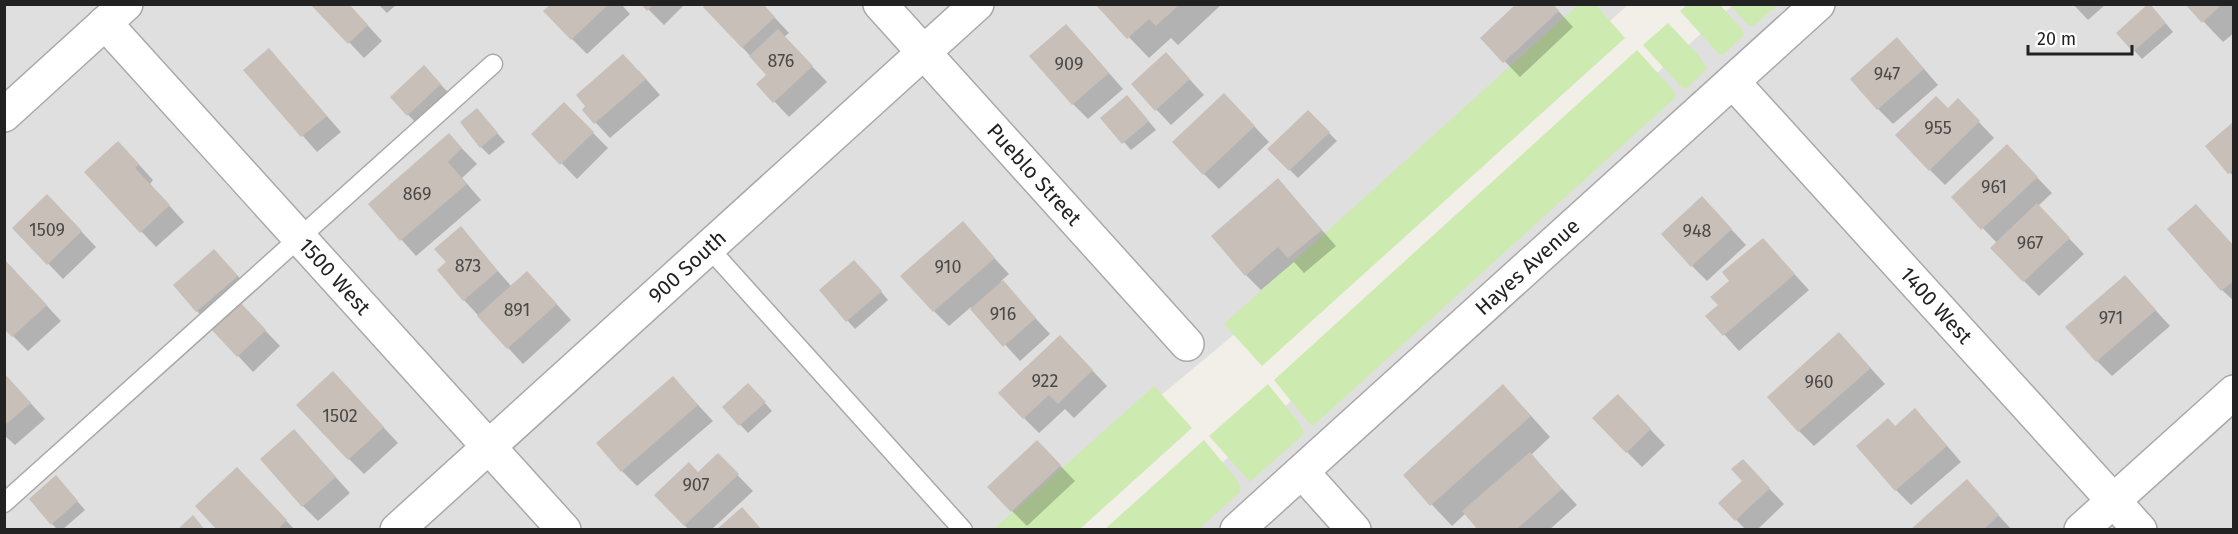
<svg xmlns="http://www.w3.org/2000/svg" width="2238" height="534" viewBox="0 0 2238 534" font-family="'Fira Sans',sans-serif">
<rect width="100%" height="100%" fill="#f2efe9"/>
<g fill="#e0dfdf">
<path d="M4,5h1624l-42,37 -587,488 -994,-1z"/>
<path d="M1733,5h500v524l-1086,1z"/>
</g>
<g fill="#cdebb0">
<path d="M1579,4l17,1 29,33 -363,328 -38,-42z"/>
<path d="M1687,5h33l22,24 2,6 -21,20 -5,-2 -38,-42z"/>
<path d="M1730,5h48l-25,21 -5,-1z"/>
<path d="M1668,23l32,34 7,12 -21,20 -5,-2 -38,-42z"/>
<path d="M1637,50l37,41 2,6 -363,329 -5,-4 -34,-42z"/>
<path d="M1268,384l32,40 4,10 -54,48 -41,-46z"/>
<path d="M1154,386l38,42 -112,101h-86z"/>
<path d="M1204,440l34,41 3,10 -42,38h-94z"/>
</g>
<g fill="#0003">
<path d="M313,4h35l34,37 -18,17z"/>
<path d="M378,4h19l-10,9z"/>
<path d="M553,4h68l9,10 -43,40 -15,-15z"/>
<path d="M643,4h42l-21,21z"/>
<path d="M762,4l27,29 -5,4 43,45 -38,35 -31,-33 10,-9 -63,-68z"/>
<path d="M1097,4h125l-44,41 -7,-7 -22,20z"/>
<path d="M1552,4l21,23 -53,50 -38,-39z"/>
<path d="M2073,4h33l-18,16z"/>
<path d="M2187,4h47v29l-11,9z"/>
<path d="M2157,13l16,19 -31,27 -24,-26z"/>
<path d="M1081,41l42,48 -35,30 -15,-15z"/>
<path d="M269,50l72,82 -24,20 -72,-82z"/>
<path d="M1912,55l26,30 -45,39 -15,-15z"/>
<path d="M424,68l24,24 -32,31 -24,-25z"/>
<path d="M1181,70l23,25 -33,30 -38,-40z"/>
<path d="M639,71l21,24 -50,43 -26,-28z"/>
<path d="M1958,100l36,38 -49,47 -15,-15 18,-60z"/>
<path d="M564,104l44,44 -31,31 -44,-45z"/>
<path d="M1135,105l21,25 -25,20 -7,-8z"/>
<path d="M477,110l28,32 -16,13 -8,-8z"/>
<path d="M1239,110l30,32 -50,47 -15,-15z"/>
<path d="M1308,112l29,29 -39,37 -29,-29z"/>
<path d="M2232,125l2,1v51l-27,-31z"/>
<path d="M449,135l28,29 -15,14 19,22 -65,56 -46,-52z"/>
<path d="M133,158l20,22 -3,4 34,38 -28,25 -70,-75z"/>
<path d="M2022,162l30,31 -14,13 46,48 -45,42 -15,-15 -27,-38 -44,-46z"/>
<path d="M1278,180l58,66 -32,27 -10,-11 -33,28 -15,-15z"/>
<path d="M62,211l34,36 -33,32 -49,-51z"/>
<path d="M1717,214l29,31 -39,36 -15,-15z"/>
<path d="M963,224l46,50 -8,7 49,53 -30,27 -49,-54 -22,19 -15,-15z"/>
<path d="M460,228l52,59 30,1 29,32 -48,44 -59,-64z"/>
<path d="M2169,229l65,17v55l-12,-11z"/>
<path d="M1763,240l46,50 -70,61 -31,-35 12,-10 11,-25z"/>
<path d="M5,261l56,60 -33,30 -15,-15z"/>
<path d="M229,266l23,26 -13,11 41,43 -27,26 -56,-61z"/>
<path d="M862,269l26,31 -33,29 -34,-39z"/>
<path d="M2125,277l45,49 -58,50 -15,-15z"/>
<path d="M1854,350l31,34 -71,62 -15,-15z"/>
<path d="M1075,352l32,34 -33,32 -9,-9 -26,24 -15,-15z"/>
<path d="M4,374l41,45 -30,26 -11,-10z"/>
<path d="M673,378l40,43 -76,65 -15,-15z"/>
<path d="M348,389l50,54 -34,31 -15,-15z"/>
<path d="M756,393l16,18 -24,22 -24,-26z"/>
<path d="M1523,407l27,30 -19,18 46,50 -28,25h-69l-14,-17 -14,13 -47,-50z"/>
<path d="M1633,411l32,34 -23,22 -15,-15z"/>
<path d="M1930,426l31,36 -50,43 -15,-15 -1,-63z"/>
<path d="M294,431l56,62 -32,28 -15,-15z"/>
<path d="M718,455l35,36 -42,39h-22l-33,-35 43,-21z"/>
<path d="M1052,457l23,24 -48,45 -15,-15z"/>
<path d="M1758,477l26,27 -27,26h-11l-26,-27 24,-22z"/>
<path d="M1967,481l45,49h-99z"/>
<path d="M252,484l43,46h-76z"/>
<path d="M63,485l22,25 -23,20h-4l-6,-6z"/>
</g>
<g fill="#c7bfb8">
<path d="M310,4h39l19,21 -20,19z"/>
<path d="M551,4h58l-38,36 -28,-29z"/>
<path d="M641,4h13l-7,7z"/>
<path d="M706,4h57l12,13 -33,31 -39,-41z"/>
<path d="M1095,4h85l-24,22 -7,-7 -22,20z"/>
<path d="M1516,4h37l6,7 -56,52 -23,-25z"/>
<path d="M2148,4h2l16,19 -33,29 -17,-19z"/>
<path d="M2185,4h37l-20,19z"/>
<path d="M1066,24l43,49 -37,32 -43,-49z"/>
<path d="M778,29l35,37 -40,37 -17,-19 10,-9 -17,-19z"/>
<path d="M1897,37l27,32 -47,41 -27,-31z"/>
<path d="M269,48l58,68 -26,21 -58,-67z"/>
<path d="M1166,52l24,27 -35,32 -24,-27z"/>
<path d="M623,54l23,25 -52,45 -12,-14 3,-4 -9,-11z"/>
<path d="M424,65l17,19 -34,32 -17,-19z"/>
<path d="M1224,93l31,33 -52,49 -31,-33z"/>
<path d="M1127,95l22,26 -27,23 -22,-26z"/>
<path d="M1936,96l12,12 10,-10 22,23 -51,50 -34,-36z"/>
<path d="M564,102l30,30 -34,33 -29,-31z"/>
<path d="M477,108l21,25 -18,15 -20,-26z"/>
<path d="M1308,110l22,22 -41,39 -22,-22z"/>
<path d="M2232,123l2,46 -6,5 -23,-28z"/>
<path d="M449,133l13,15 -14,14 19,22 -67,57 -32,-37z"/>
<path d="M118,141l21,23 -4,4 35,37 -30,28 -56,-61z"/>
<path d="M2007,144l31,33 -57,53 -30,-33z"/>
<path d="M1278,178l44,52 -34,28 -10,-11 -33,29 -34,-40z"/>
<path d="M47,194l35,37 -35,34 -35,-37z"/>
<path d="M1702,196l30,33 -41,38 -30,-33z"/>
<path d="M2037,203l33,35 -47,44 -33,-34z"/>
<path d="M2196,204l38,42v35l-13,10 -54,-62z"/>
<path d="M963,221l32,37 -62,54 -33,-36z"/>
<path d="M461,226l37,45 -35,30 -26,-31 9,-8 -12,-13z"/>
<path d="M1763,238l32,36 -72,62 -18,-20 13,-11 -8,-8 19,-16 -7,-9z"/>
<path d="M214,249l24,27 -42,36 -23,-27z"/>
<path d="M4,259l43,46 -35,32 -8,-8z"/>
<path d="M854,260l28,31 -36,31 -27,-32z"/>
<path d="M527,271l30,33 -50,45 -30,-33z"/>
<path d="M2125,275l31,35 -60,52 -31,-35z"/>
<path d="M1003,280l33,38 -33,29 -33,-38z"/>
<path d="M239,301l27,29 -29,27 -27,-29z"/>
<path d="M1839,332l32,36 -73,64 -31,-35z"/>
<path d="M1060,335l33,35 -35,34 -9,-9 -26,24 -25,-26z"/>
<path d="M333,371l51,56 -36,33 -52,-55z"/>
<path d="M4,373l27,30 -27,23z"/>
<path d="M673,376l25,29 -77,67 -25,-29z"/>
<path d="M748,383l18,19 -27,24 -17,-19z"/>
<path d="M1503,384l28,32 -101,90 -27,-31z"/>
<path d="M1618,394l33,35 -25,24 -34,-35z"/>
<path d="M1915,408l32,38 -52,45 -39,-45 32,-28 7,8z"/>
<path d="M294,429l42,48 -34,30 -42,-48z"/>
<path d="M1037,440l24,25 -50,47 -24,-25z"/>
<path d="M1530,452l32,37 -46,41h-38l-16,-19z"/>
<path d="M718,453l21,21 -55,52 -30,-31 35,-33 9,10z"/>
<path d="M1743,459l27,29 -35,33 -17,-18 24,-22 -11,-12z"/>
<path d="M237,467l50,53 -10,10h-60l-22,-24z"/>
<path d="M56,475l22,26 -27,24 -22,-26z"/>
<path d="M1967,479l32,36 -16,15h-73z"/>
<path d="M742,507l20,23h-46z"/>
<path d="M193,515l12,15h-28z"/>
</g>
<g fill="none" stroke-linecap="round" stroke-linejoin="round">
<defs>
<g id="service">
<path d="M708,247l255,283"/>
<path d="M4,503l489,-439"/>
</g>
<g id="minor">
<path id="s1" d="M880,4l307,340"/>
<path id="s2" d="M105,23l459,507"/>
<path id="s3" d="M1733,82l407,448"/>
<path d="M1302,472l52,58"/>
<path id="s4" d="M397,530l580,-526"/>
<path id="s5" d="M1237,530l581,-526"/>
<path d="M2081,530l153,-138"/>
</g>
<path id="tertiary" d="M4,115l122,-111"/>
</defs>
<use href="#service" stroke="#a9a9a9" stroke-width="21"/>
<use href="#minor" stroke="#a9a9a9" stroke-width="36"/>
<use href="#tertiary" stroke="#a9a9a9" stroke-width="36"/>
<use href="#service" stroke="#fff" stroke-width="18"/>
<use href="#minor" stroke="#fff" stroke-width="33"/>
<use href="#tertiary" stroke="#fff" stroke-width="33"/>
</g>
<g text-anchor="middle" dominant-baseline="central" stroke-width="6" stroke-linejoin="round" paint-order="stroke">
<g font-size="18" fill="#4b4948">
<text x="781" y="61">876</text>
<text x="1069" y="64">909</text>
<text x="1887" y="74">947</text>
<text x="1938" y="128">955</text>
<text x="1994" y="187">961</text>
<text x="417" y="194">869</text>
<text x="47" y="230">1509</text>
<text x="1697" y="231">948</text>
<text x="2030" y="243">967</text>
<text x="468" y="266">873</text>
<text x="948" y="267">910</text>
<text x="517" y="310">891</text>
<text x="1003" y="314">916</text>
<text x="2111" y="318">971</text>
<text x="1045" y="381">922</text>
<text x="1819" y="382">960</text>
<text x="340" y="416">1502</text>
<text x="696" y="485">907</text>
</g>
<g font-size="21" fill="#222" stroke="#fff">
<text stroke="none"><textPath href="#s1" startOffset="230">Pueblo Street</textPath></text>
<text stroke="none"><textPath href="#s4" startOffset="392">900 South</textPath></text>
<text stroke="none"><textPath href="#s5" startOffset="392">Hayes Avenue</textPath></text>
<text stroke="none"><textPath href="#s2" startOffset="342">1500 West</textPath></text>
<text stroke="none"><textPath href="#s3" startOffset="302">1400 West</textPath></text>
</g>
</g>
<rect width="2238" height="534" fill="none" stroke="#222222" stroke-width="12"/>
<path d="M2028 45v9h104v-9" fill="none" stroke="#222222" stroke-width="3"/>
<text x="2037" y="45" font-size="18" fill="#222222" stroke="#ffffff" stroke-width="4.5" paint-order="stroke">20 m</text>
</svg>
